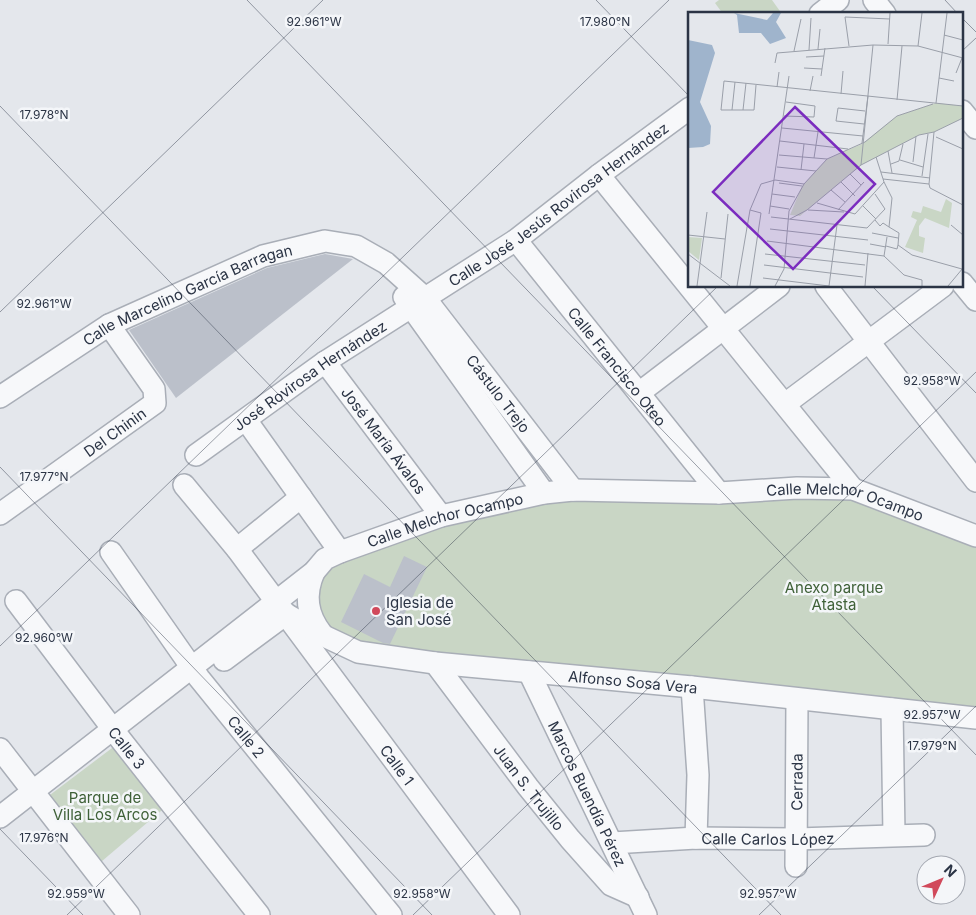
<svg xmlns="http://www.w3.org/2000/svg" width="976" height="915" viewBox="0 0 976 915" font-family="Inter,sans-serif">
<rect width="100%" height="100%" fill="#e4e7ec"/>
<g fill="#c9d6c5">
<path d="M719,0h53l10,14h-59l-8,-11z"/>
<path d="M853,489l123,47v181l-447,-45 -205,-36 -10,-64 11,-13 219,-66z"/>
<path d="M120,742l48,63 -73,62 -53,-66z"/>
</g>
<g fill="#bbc0ca">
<path d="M325,254l28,5 -177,139 -47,-68 138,-62z"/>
<path d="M404,556l23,11 -37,77 -7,-1 -42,-21 23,-48 26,13z"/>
</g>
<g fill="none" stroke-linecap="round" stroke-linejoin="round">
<defs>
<g id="minor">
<path d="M874,0l11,14"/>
<path d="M820,14l18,-14"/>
<path d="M962,111l14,17"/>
<path d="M599,175l254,314"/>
<path id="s1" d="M516,240l203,253"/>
<path d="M962,283l14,17"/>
<path d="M826,286l150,195"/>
<path d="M404,297l140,196"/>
<path id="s2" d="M325,362l116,154"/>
<path d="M639,393l140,-107"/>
<path id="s3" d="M0,397l109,-72 154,-69 62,-15 31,5 30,17 39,35 148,192"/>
<path d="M785,404l158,-118"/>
<path d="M246,420l94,132"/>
<path id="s4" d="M196,455l129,-93 191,-122 83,-65 91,-67"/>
<path id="s5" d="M184,485l53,64 272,366"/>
<path id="s6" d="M0,514l155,-111 -1,-14 -45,-64"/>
<path d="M237,549l64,-52"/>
<path id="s7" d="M111,552l88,126 192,237"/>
<path d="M314,572c-10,23 -7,43 8,62"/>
<path id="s8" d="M16,601l105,139 138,175"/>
<path id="s9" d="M286,614l38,22 34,16 77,11 257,24 284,31"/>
<path d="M224,660l62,-46"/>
<path id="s10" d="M435,663l93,124 42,52 41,46 27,12"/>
<path id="s11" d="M529,672l117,243"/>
<path d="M692,687l6,88 -2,63"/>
<path d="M892,709l2,126"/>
<path d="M0,749l129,166"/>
<path id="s12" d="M0,817l314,-245 11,-13 15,-7 101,-36 103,-23 29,-3 146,3 78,-5 56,1 123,47"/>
<path id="s13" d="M612,843l84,-5 101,1 127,-4"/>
<path id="s14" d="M796,866l1,-167"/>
</g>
</defs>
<use href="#minor" stroke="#a9aeb7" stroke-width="24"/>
<use href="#minor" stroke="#f7f8fa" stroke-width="21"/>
</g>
<path fill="none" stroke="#2b3445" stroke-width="1" stroke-opacity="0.45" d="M247,0l729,755M596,0l94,97M945,0l13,14M962,18l14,14M962,51l14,-13M0,106l781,809M872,286l104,107M0,312l323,-312M0,467l432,448M0,646l669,-646M0,829l83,86M67,915l651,-629M413,915l563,-543M759,915l217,-209"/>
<circle fill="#d1495b" stroke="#f4f6f9" stroke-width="2" cx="376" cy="611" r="5"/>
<g text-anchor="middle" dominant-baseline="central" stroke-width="5" stroke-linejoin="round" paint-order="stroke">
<g font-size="15" fill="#2b3445" stroke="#f4f6f9">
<text stroke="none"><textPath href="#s4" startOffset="441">Calle José Jesús Rovirosa Hernández</textPath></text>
<text stroke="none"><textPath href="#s3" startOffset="215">Calle Marcelino García Barragan</textPath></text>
<text stroke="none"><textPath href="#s1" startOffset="162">Calle Francisco Oteo</textPath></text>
<text stroke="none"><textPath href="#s4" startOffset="139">José Rovirosa Hernández</textPath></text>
<text stroke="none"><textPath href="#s3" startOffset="602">Cástulo Trejo</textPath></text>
<text stroke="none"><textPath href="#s6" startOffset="141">Del Chinin</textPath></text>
<text stroke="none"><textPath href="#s2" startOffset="98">José María Ávalos</textPath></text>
<text stroke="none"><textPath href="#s12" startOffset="948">Calle Melchor Ocampo</textPath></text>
<text stroke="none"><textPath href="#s12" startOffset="542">Calle Melchor Ocampo</textPath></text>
<text stroke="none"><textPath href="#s9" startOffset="358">Alfonso Sosa Vera</textPath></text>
<text stroke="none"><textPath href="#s7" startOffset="229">Calle 2</textPath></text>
<text stroke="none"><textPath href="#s8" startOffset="184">Calle 3</textPath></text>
<text stroke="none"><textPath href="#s5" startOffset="352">Calle 1</textPath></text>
<text stroke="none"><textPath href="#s14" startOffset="84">Cerrada</textPath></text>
<text stroke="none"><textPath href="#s10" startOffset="156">Juan S. Trujillo</textPath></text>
<text stroke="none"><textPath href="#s11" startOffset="135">Marcos Buendía Pérez</textPath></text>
<text stroke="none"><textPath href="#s13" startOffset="156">Calle Carlos López</textPath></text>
</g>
<g font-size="15" fill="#3f6138" stroke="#f4f6f9">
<text x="834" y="587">Anexo parque<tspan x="834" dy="17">Atasta</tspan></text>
<text x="105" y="797">Parque de<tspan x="105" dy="17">Villa Los Arcos</tspan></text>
</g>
<g font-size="15" fill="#2b3445" stroke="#f4f6f9" text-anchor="start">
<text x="386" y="602">Iglesia de<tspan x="386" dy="17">San José</tspan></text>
</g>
</g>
<g transform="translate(688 12)">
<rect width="275" height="275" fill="#e4e7ec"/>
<path d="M248,91l27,3v12l-29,14 -15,3 -58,30 -61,51 -10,-1 12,-29 25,-27 35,-15 35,-28zM258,187l6,4 -3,25 -24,-10 -6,8v10l6,2 -2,15 -18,-6 12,-27 -6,-3 2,-6 8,2 2,-7 18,6zM0,225l14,1 -3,22 -11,-9z" fill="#c9d6c5"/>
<path d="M46,1l33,7 6,-7h8l-5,9 10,16 -16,6 -9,-11h-22l-2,-18zM0,28l24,5 3,8 -15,49 11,24 -1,18 -7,3 -15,1z" fill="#9fb4cc"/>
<path fill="none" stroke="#9a9fa9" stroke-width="1" d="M256,23l19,5M200,32l2,-31M161,34l-4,-29 45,2M230,34l4,-33M130,37l2,-20M121,38l2,-32M106,39l7,-32M118,45l18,-1M87,51l2,-10 96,-8 45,1 45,12M116,56l18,1M268,61l6,-15M133,64l4,-28M251,66l15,3M68,73l-2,25h-33l3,-29 239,25M89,75l2,-15M122,79l3,-15M153,82l2,-23M209,88l5,-54M248,91l11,-90M44,98l3,-28M55,98l3,-27M96,104l30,1 1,-11 -29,-4M176,112l-28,-3 2,-13 27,3M94,116l81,8M248,125l27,12M92,129l68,8M174,131l6,-47M200,139l4,22M91,143l48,4M126,146l4,-26M212,148l23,7M225,150l3,-26M203,152l8,-3 4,-17M173,153l12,-120M89,155l39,4M113,158l3,-26M193,160l49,6M162,162l11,11M234,164l6,-42M195,167l46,5 1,4 33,17M153,170l14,14M196,170l8,16 -3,29 10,6 -1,12 14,10 50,14M91,171l23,3M241,172l5,-52M143,178l14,12M84,182l23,3M129,191l38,11 29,-32 -8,-25M82,194l19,3M175,194l13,13M62,198l11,3 -11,73M120,198l36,2M150,198l26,-28M81,202l20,-138M83,205l96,11 18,-19 -10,-15M102,207l17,-9 54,-45 58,-30 15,-3 29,-14M187,208l5,6 3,-3 6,4M263,213l12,10M82,217l98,11M184,221l26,5M0,223l37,4M79,229l117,15 20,19 18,5v6M182,232l16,3M198,234l11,3 1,-4M0,242l42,32M77,242l100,11M196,244l3,-19M76,253l99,12M33,266l7,-64M75,266l66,8M9,274l10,-74M49,274l13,-76 11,-26 14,-4 29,4M87,274l9,-17 5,-58 15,-27 23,-25 38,-17 32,-26 36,-12M141,274l8,-61M177,274l3,-33M260,274l15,-18"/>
<path fill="#7b2cbf" fill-opacity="0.15" stroke="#7b2cbf" stroke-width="2.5" d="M107,95l80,77 -82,85 -80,-77z"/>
<rect width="275" height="275" fill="none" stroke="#2b3445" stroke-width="2.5"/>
</g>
<g font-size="12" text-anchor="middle" fill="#2b3445" stroke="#f4f6f9" stroke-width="5" stroke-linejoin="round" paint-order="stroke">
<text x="314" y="26">92.961°W</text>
<text x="605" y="26">17.980°N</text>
<text x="44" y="119">17.978°N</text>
<text x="44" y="308">92.961°W</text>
<text x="932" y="385">92.958°W</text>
<text x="44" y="481">17.977°N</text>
<text x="44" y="642">92.960°W</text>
<text x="932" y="719">92.957°W</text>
<text x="932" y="750">17.979°N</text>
<text x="44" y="842">17.976°N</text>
<text x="76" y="898">92.959°W</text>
<text x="422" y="898">92.958°W</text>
<text x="768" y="898">92.957°W</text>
</g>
<g transform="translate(941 880) rotate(46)"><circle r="24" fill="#f4f6f9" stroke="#a4a8b1"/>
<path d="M0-4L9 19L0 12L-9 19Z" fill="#d1495b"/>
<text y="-8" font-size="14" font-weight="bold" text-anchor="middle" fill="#2b3445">N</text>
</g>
</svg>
